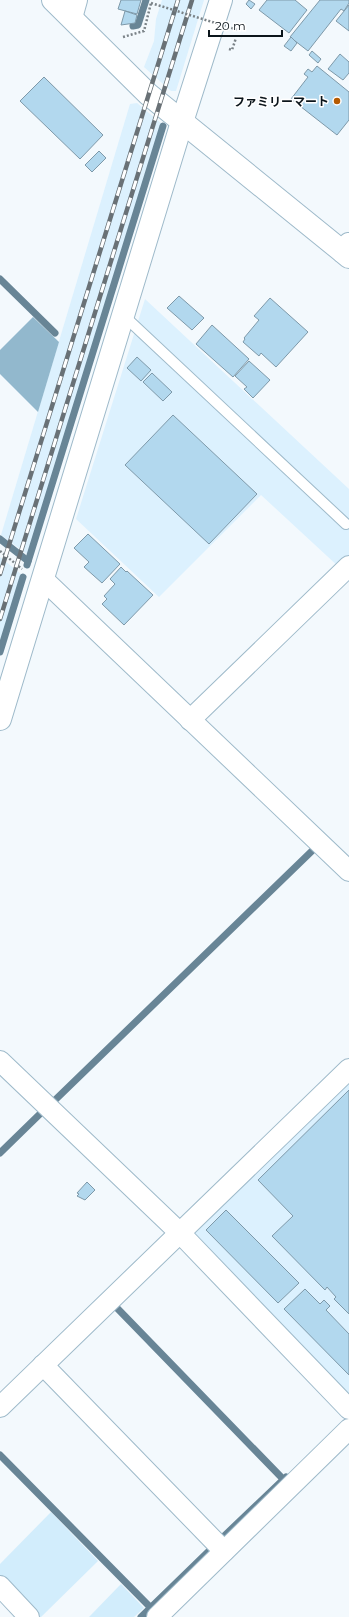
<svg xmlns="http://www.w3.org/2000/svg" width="349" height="1617" viewBox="0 0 349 1617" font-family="Montserrat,'Noto Sans JP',sans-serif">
<rect width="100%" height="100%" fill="#f3f9fd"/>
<g fill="#dcf1fe">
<path d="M162,0h42l-28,91h-5l-27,-24 10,-26 2,-22z"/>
<path d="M137,103l25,21 -134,431 -27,-20 129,-431z"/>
<path d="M145,299l204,190v71l-9,8 -79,-73 -102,102 -83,-78z"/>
<path d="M0,557l21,17 -21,69z"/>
<path d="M349,1083v314l-158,-162z"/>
</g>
<g fill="#d2edfc">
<path d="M51,1512l47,49 -57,56h-3l-38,-39v-14z"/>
<path d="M121,1584l23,24 -10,9h-45z"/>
</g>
<path fill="#92b8cd" d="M33,317l26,25 -21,70 -38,-38v-24z"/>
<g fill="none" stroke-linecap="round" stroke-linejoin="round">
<g stroke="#688596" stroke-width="7">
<path d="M133,26l5,-1 8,-25"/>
<path d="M0,279l55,54"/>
<path d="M0,539l28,22"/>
<path d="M27,565l136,-439"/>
<path d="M0,652l23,-75"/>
<path d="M53,1102l262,-254"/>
<path d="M0,1153l43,-42"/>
<path d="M117,1308l166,171"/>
<path d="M0,1455l151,153"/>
<path d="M221,1539l65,-62"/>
<path d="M141,1617l69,-67"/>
</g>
</g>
<g fill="#b2d8ee" stroke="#7e99a9">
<path d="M121,0h20l-4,14 -19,-5z"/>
<path d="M249,0l6,4 -4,5 -5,-5z"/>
<path d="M267,0h28l12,10 -18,23 -30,-23z"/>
<path d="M320,0h29v3l-5,8 -3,-2 -33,42 -18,-14z"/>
<path d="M349,5v26l-13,-10z"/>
<path d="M125,11l12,4 -2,8 -14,2z"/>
<path d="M291,37l6,6 -6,8 -7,-5z"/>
<path d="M312,51l9,8 -3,4 -9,-8z"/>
<path d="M340,54l9,8v11l-6,7 -15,-11z"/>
<path d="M317,66l32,26v28l-12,15 -46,-36 17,-22 -4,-3 4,-5 4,3z"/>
<path d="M44,77l59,58 -23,24 -60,-58z"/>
<path d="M99,151l7,7 -14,14 -7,-7z"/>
<path d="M179,296l25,22 -12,12 -25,-22z"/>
<path d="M270,298l38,34 -32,35 -15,-14 -2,3 -16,-14 2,-3 -1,-1 15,-18 -5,-4z"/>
<path d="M212,325l37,34 -16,18 -37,-33z"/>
<path d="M137,357l14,13 -10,11 -14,-13z"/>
<path d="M249,361l21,19 -17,18 -9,-9 3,-2 -12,-11z"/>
<path d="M152,373l20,19 -9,9 -20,-19z"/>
<path d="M173,415l84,79 -48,50 -84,-79z"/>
<path d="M88,534l32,30 -18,19 -18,-16 5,-5 -15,-14z"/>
<path d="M121,567l5,5 1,-1 26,24 -29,30 -22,-21 5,-5 -3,-3 11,-12 -5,-5z"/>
<path d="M349,1090v224l-15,-15 2,-2 -9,-10 -2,3 -53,-54 21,-20 -35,-36z"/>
<path d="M87,1182l8,8 -10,10 -8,-4 2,-2 -2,-1z"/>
<path d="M226,1210l73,73 -21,20 -72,-73z"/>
<path d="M305,1289l15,15 4,-4 6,6 -4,4 23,24v41l-65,-66z"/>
</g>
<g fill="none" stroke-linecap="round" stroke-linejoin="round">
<defs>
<path id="service" d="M123,315l223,209"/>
<g id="minor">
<path d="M72,18l5,-18"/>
<path d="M43,579l306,292"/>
<path d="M190,720l159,-154"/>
<path d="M0,1061l180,172 169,176"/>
<path d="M43,1365l181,186"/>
<path d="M0,1407l349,-338"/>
<path d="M0,1586l29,31"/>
<path d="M157,1617l192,-188"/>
</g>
<g id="tertiary">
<path d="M53,0l95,94 195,158"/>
<path d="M0,719l182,-597 39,-122"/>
</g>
<path id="secondary" d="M349,244l-6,8 6,5"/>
</defs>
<use href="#service" stroke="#9ebaca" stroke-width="12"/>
<use href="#minor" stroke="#9ebaca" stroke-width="22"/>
<use href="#tertiary" stroke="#9ebaca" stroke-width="24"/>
<use href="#secondary" stroke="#9ebaca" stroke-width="24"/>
<g stroke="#7a8287" stroke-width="2.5" stroke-dasharray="2 2" stroke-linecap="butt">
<path d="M123,37l21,-6 7,-28"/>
<path d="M229,49l3,1 4,-12"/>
<path d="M0,551l22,18"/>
</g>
<use href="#service" stroke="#fff" stroke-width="10"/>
<use href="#minor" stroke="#fff" stroke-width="20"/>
<use href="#tertiary" stroke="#fff" stroke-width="22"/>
<use href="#secondary" stroke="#fff" stroke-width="22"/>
<defs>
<g id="rail">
<path d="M0,574l178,-574"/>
<path d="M0,619l192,-619"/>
</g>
</defs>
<use href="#rail" stroke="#697176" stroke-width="4.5"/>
<use href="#rail" stroke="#fff" stroke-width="3" stroke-dasharray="9" stroke-linecap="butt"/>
<path stroke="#7a8287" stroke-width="2.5" stroke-dasharray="2 2" stroke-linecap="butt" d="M151,3l87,27"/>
</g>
<circle fill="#b65a00" stroke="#fff" stroke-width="1.5" cx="337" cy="101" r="4"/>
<g text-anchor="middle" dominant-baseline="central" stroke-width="3" stroke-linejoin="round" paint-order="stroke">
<g font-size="12" font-weight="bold" fill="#0b151b" stroke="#fff" text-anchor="end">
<text x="329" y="101">ファミリーマート</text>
</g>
</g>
<path d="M209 30v6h73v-6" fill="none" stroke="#0b151b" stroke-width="2"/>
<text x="215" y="30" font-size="12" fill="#0b151b" stroke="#ffffff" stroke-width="3" paint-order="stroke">20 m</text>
</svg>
